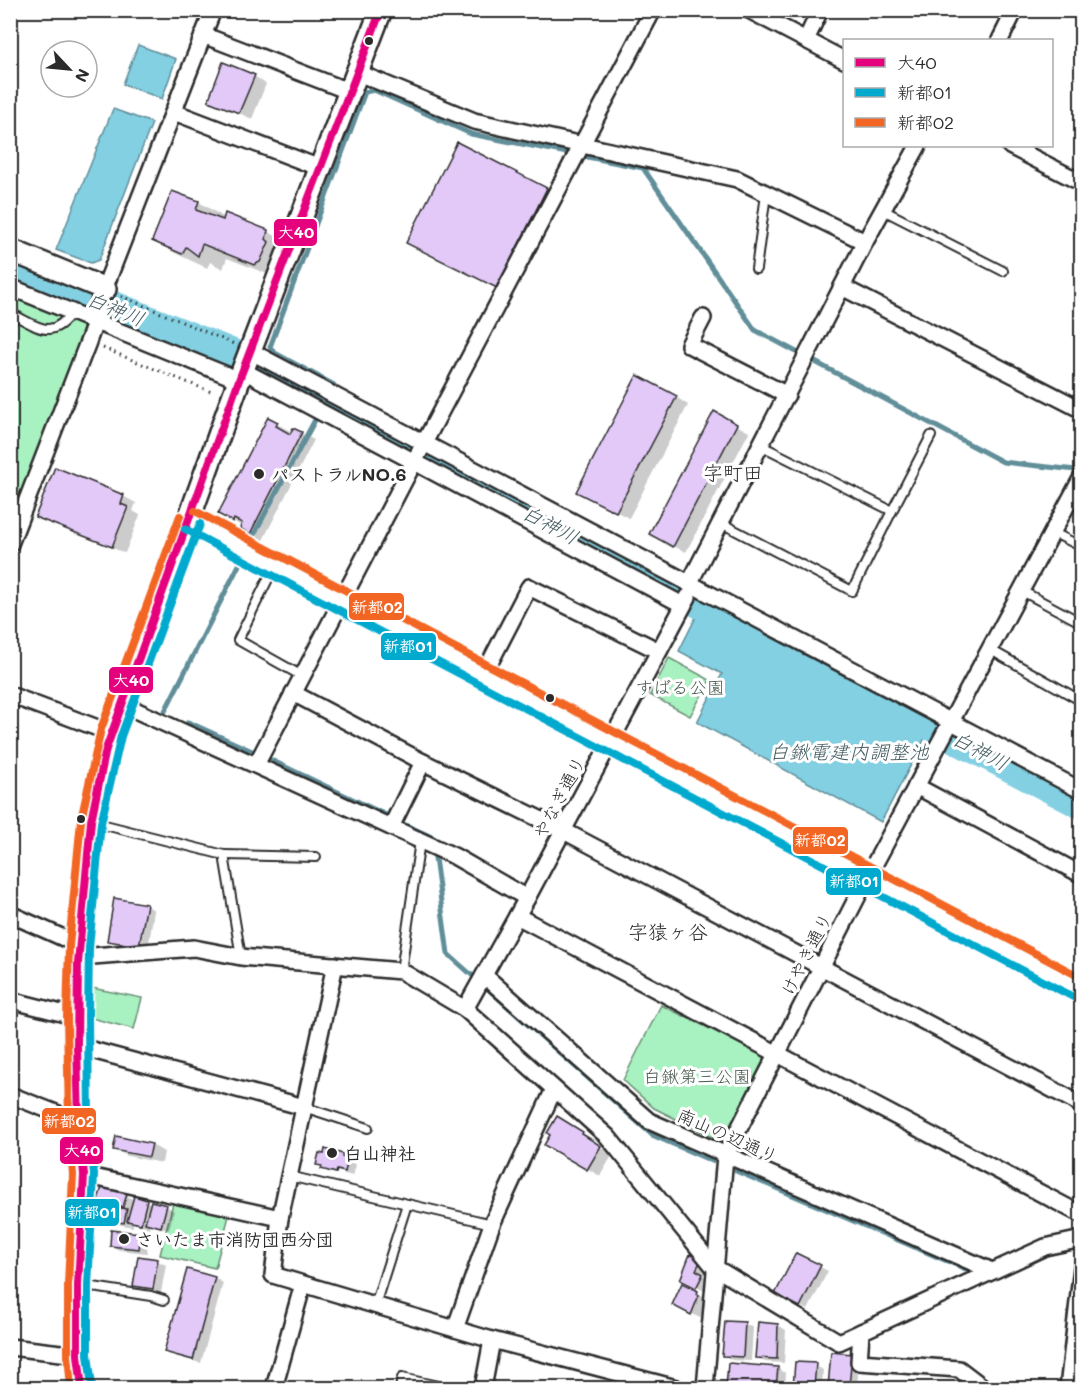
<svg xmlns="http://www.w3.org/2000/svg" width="1092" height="1399" viewBox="0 0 1092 1399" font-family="Mali,'Klee One',sans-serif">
<rect width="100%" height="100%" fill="#fff"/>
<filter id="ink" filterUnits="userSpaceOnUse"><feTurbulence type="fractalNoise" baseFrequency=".0167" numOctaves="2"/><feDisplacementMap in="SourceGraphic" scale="12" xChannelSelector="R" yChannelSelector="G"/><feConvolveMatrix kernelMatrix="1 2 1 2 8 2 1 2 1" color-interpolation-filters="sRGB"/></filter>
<g filter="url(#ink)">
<g fill="#a8f1c0" stroke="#6a8e76" stroke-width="1.5">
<path d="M11,297l72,29 2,10 -74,191z"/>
<path d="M669,658l41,22 -20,36 -40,-21z"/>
<path d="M92,988l50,10 -8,31 -43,-11z"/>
<path d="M661,1005l105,51 -44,86 -68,-34 -31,-28z"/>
<path d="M173,1203l56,13 -14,52 -55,-13z"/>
</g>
<g fill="#83d0e3" stroke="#608e99" stroke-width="1.5">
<path d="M138,45l38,14 -14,40 -39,-15z"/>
<path d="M113,109l39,14 -53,137 -8,3 -35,-13z"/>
<path d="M696,617l229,121 -44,84 -184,-100 25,-48 -43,-23z"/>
</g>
<g fill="#0003">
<path d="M254,76l12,8 -14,35 -42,-19z"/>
<path d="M546,189l13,7 -49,98 -89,-45z"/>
<path d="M173,192l26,10 26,16 42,13 26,15 -13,33 -53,-21 -4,11 -13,-7 -3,6 -28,-13 -25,-14z"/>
<path d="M676,397l12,8 -59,113 -38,-19z"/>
<path d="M714,413l35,19 -63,120 -23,-11z"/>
<path d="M268,419l22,12 -2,3 13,-1 13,7 -51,100 -36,-23z"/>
<path d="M123,496l13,7 -3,8 7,4 -15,38 -75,-30 -13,-7z"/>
<path d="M146,905l8,5 -6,40 -31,-5 -9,-5z"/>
<path d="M557,1118l38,22 -2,3 20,11 -13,22 -54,-32z"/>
<path d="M152,1145l12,7 -2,11 -35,-7 -12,-7z"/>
<path d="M342,1155l14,10 -3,11 -8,-2 -2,2 1,-3 -19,-5 -7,-4z"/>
<path d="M126,1195l8,5 32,6 8,5 -5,19 -19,-6 -1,4 -16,-5v4l-27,-5 -8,-5 17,-10 -15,-8z"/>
<path d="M140,1235l8,5 -1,13 -28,-3 -8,-5z"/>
<path d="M797,1255l31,16 -20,39 -23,-12z"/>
<path d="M691,1256l17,10 -5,10 7,4 -5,11 -15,-7z"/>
<path d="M158,1261l8,4 -5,28 -18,-3 -8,-5z"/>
<path d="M215,1278l8,5 -22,80 -27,-7 -8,-5z"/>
<path d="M697,1292l8,5 -1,2 3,4 -7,15 -18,-9z"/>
<path d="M745,1324l8,4 -2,33 -19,-1 -8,-5z"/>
<path d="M759,1324l19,1 8,5 -2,33 -19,-1 -8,-5z"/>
<path d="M832,1354l19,1 8,5 -2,28h-27z"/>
<path d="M796,1363l19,2 8,5 -1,18h-27z"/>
<path d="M729,1365l49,4 8,4 -1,15h-58z"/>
</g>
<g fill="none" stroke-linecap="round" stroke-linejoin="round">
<g stroke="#608e99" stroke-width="5">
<path d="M332,388l2,-3 -59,-32 -5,-6 95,-255 9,-2 97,44 172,34 112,162 248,132 73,8 6,3"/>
<path d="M251,540l65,-122"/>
<path d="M165,711l75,-148"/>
<path d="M188,722l64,29"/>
<path d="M271,760l115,55"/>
<path d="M406,825l28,13"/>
<path d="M435,858l13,96 26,23"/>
<path d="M490,991l162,144 60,26"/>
<path d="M736,1171l232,99"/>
</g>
<path stroke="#83d0e3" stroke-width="33" d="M10,266l247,99 169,94 234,120 66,38 356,186"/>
</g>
<g fill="#e2c9f8" stroke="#2b2b2b" stroke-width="1.5">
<path d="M223,62l32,13 -16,38 -31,-12z"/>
<path d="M457,142l90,46 -50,100 -91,-45z"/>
<path d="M172,191l27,10 -3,9 27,10 2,-7 43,17 -2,9 3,3 -9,20 -6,3 -52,-21 -4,12 -12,-9 -4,7 -30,-13z"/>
<path d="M637,375l40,21 -61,116 -40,-20z"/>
<path d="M714,411l23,13 -64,123 -24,-13z"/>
<path d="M268,417l10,5 -2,4 14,8 3,-6 9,4 -52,102 -10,-6 2,-5 -8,-4 -1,3 -15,-8z"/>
<path d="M55,467l69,28 -3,9 7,3 -16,40 -77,-30z"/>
<path d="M114,898l33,6 -8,42 -32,-5z"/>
<path d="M557,1116l26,16 -1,2 19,12 -14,24 -43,-25 6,-10 -3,-2z"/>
<path d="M116,1136l36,8 -3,13 -36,-7z"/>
<path d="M325,1149l18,5 -1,3 6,2 -3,13 -8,-2 -1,3 -15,-4 1,-3 -6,-1 3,-12 5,1z"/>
<path d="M102,1187l25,7 -4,13 -25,-7z"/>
<path d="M134,1196l13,4 -6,24 -14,-3z"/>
<path d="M151,1201l16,4 -6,22 -16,-4z"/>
<path d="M99,1204l28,5 -3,14 -28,-5z"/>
<path d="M111,1230l30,3 -2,16 -29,-3z"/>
<path d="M796,1253l25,12 -21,42 -25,-13z"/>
<path d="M690,1254l11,6 -5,10 7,4 -7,14 -16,-8z"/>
<path d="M138,1256l20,3 -5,30 -20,-3z"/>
<path d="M187,1269l28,8 -22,83 -29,-8z"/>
<path d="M682,1283l16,8 -1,3 2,1 -8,20 -19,-10z"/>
<path d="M725,1321l20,1 -2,35 -21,-1z"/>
<path d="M758,1322l20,2 -1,35 -22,-1z"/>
<path d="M831,1352l21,2 -3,34h-21z"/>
<path d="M795,1362l21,1 -2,25h-21z"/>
<path d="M728,1363l50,4 -2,21h-50z"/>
</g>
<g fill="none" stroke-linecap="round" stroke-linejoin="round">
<defs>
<g id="lane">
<path d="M883,210l120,61"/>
<path d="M756,269l10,-75"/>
<path d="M10,313c27,13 41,29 62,-1"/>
<path d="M760,445l132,66 39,-75"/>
<path d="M721,523l131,68 40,-80"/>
<path d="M1052,532l30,15"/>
<path d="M275,565l-37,75 64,36"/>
<path d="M1020,590l62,33"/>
<path d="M989,649l89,50"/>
<path d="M93,822l131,33 17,102"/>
<path d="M224,855l92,2"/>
<path d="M401,971l19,-130"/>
<path d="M304,1107l64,21"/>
<path d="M289,1176l203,48"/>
<path d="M80,1285l71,11 13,4"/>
<path d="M375,1305l32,-101"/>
<path d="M400,1388l2,-10 45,10"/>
</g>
<g id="street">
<path d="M749,10l95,50"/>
<path d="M203,35l148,57"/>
<path d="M806,40l14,-30"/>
<path d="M1000,40l15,-30"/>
<path d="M358,71l10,6 106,44 263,58 128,63"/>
<path d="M174,112l146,56"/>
<path d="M1010,146l72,37"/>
<path d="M10,287l229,93"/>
<path d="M842,287l240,123"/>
<path d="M703,318l-14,27 98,50"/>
<path d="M250,351l832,440"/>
<path d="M242,370l441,235"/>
<path d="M190,520l294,154 126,69 472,247"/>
<path d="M10,544l78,-202 5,-14 3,-18 117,-300"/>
<path d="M689,584l176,-342 53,-96"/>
<path d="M484,674l45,-87 130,64"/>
<path d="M293,693l130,69 141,69 518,274"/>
<path d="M10,695l101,38"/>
<path d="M122,704l332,152 73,42"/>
<path d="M256,765l158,-303 239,-452"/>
<path d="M916,786l166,89"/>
<path d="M391,827l32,-65"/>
<path d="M10,914l58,26 25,16 101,-8 47,9 160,14 64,38 143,128 106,130 125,75 22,-10"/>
<path d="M517,916l565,299"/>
<path d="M335,965l-55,253 -7,57 219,65 184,48"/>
<path d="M485,976l164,145 343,150"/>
<path d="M10,1000l67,17"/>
<path d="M465,1009l62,-111 161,-301"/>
<path d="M77,1046l227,61"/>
<path d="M10,1095l69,27"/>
<path d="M84,1175l196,43"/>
<path d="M455,1329l37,-105 62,-135"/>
<path d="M10,1347l68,8"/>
<path d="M274,1388l29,-104"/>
<path d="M483,1388l9,-48"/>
<path d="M705,1388l20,-232 142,-278 215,-401"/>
<path d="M984,1388l-25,-19 -100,-7 2,-30 184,-85 37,-8"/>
<path d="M1068,1388l14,-121"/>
</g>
<g id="secondary">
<path d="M10,250l95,39"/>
<path d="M82,1388l-4,-33v-70l6,-110 -5,-53 -2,-76 1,-83 13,-142 15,-72 133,-369 142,-370"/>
</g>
</defs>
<use href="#lane" stroke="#2b2b2b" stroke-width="12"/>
<use href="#street" stroke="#2b2b2b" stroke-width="20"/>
<use href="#secondary" stroke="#2b2b2b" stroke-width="26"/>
<g stroke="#2b2b2b" stroke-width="3" stroke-dasharray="1.5 4.5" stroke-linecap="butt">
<path d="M121,296l113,48"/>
<path d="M103,348l111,45"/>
</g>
<use href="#lane" stroke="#fff" stroke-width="8"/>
<use href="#street" stroke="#fff" stroke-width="15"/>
<use href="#secondary" stroke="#fff" stroke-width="21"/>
<defs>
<path id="bus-1" d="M82,1388l-4,-33v-70l6,-110 -5,-53 -2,-76 1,-83 13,-142 15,-72 133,-369 142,-370"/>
<g id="bus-2">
<path d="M185,529c298,156 594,314 892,470"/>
<path d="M92,1387l-4,-33v-69l6,-110 -5,-54 -1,-104 1,-69 12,-125 20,-87 79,-212"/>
</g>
<g id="bus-3">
<path d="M195,511l887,467"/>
<path d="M71,1388l-3,-33v-70l5,-110 -4,-53 -2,-105 2,-71 12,-126 20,-91 79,-213"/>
</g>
</defs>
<use href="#bus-1" stroke="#fff" stroke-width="12"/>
<use href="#bus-2" stroke="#fff" stroke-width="12"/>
<use href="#bus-3" stroke="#fff" stroke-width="12"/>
<use href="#bus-1" stroke="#e5007d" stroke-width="8"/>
<use href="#bus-2" stroke="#00a9ce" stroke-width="8"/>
<use href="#bus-3" stroke="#f26522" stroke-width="8"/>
</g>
</g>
<g fill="#2b2b2b" stroke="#fff" stroke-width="2">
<circle cx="369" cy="41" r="5"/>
<circle cx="259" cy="474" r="6"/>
<circle cx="550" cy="698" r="5"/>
<circle cx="81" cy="819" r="5"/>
<circle cx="332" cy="1153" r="6"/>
<circle cx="124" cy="1239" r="6"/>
</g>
<g text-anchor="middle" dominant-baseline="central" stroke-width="6" stroke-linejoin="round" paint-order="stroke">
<g font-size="18" font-weight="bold" fill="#2b2b2b" stroke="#fff" text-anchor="start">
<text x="271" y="474">パストラルNO.6</text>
<text x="344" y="1153">白山神社</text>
<text x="136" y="1239">さいたま市消防団西分団</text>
</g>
<g font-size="18" fill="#4a5c50" stroke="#fff">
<text x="680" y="687">すばる公園</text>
<text x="697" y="1076">白鍬第三公園</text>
</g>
<g font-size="18" fill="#2b2b2b" stroke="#fff">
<text transform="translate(559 797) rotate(-62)">やなぎ通り</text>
<text transform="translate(806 954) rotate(-63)">けやき通り</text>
<text transform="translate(728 1135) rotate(24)">南山の辺通り</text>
</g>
<g font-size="20" font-style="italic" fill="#455d62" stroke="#fff">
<text transform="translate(116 308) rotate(22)">白神川</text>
<text transform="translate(551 524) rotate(28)">白神川</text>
<text transform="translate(981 750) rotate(28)">白神川</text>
<text x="849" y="751">白鍬電建内調整池</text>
</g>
<g font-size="20" fill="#2b2b2b" stroke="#fff">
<text x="733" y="472">字町田</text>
<text x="668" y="931">字猿ヶ谷</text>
</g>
</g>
<g stroke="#fff" stroke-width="2">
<rect x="273" y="218" width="45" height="29" rx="6" fill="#e5007d"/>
<rect x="348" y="592" width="57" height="29" rx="6" fill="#f26522"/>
<rect x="380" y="632" width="57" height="29" rx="6" fill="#00a9ce"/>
<rect x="108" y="666" width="46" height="28" rx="6" fill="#e5007d"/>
<rect x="792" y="826" width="57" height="29" rx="6" fill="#f26522"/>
<rect x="825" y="867" width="57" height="29" rx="6" fill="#00a9ce"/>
<rect x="41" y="1107" width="56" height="28" rx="6" fill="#f26522"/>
<rect x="59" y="1136" width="45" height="29" rx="6" fill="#e5007d"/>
<rect x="64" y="1198" width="56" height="29" rx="6" fill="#00a9ce"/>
</g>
<g font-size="16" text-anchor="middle" font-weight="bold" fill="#fff">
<text x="296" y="238">大40</text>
<text x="377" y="613">新都02</text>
<text x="408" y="652">新都01</text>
<text x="131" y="686">大40</text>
<text x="820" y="846">新都02</text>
<text x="854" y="887">新都01</text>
<text x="69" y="1127">新都02</text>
<text x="82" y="1156">大40</text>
<text x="92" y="1218">新都01</text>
</g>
<rect width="1092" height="1399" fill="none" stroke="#fff" stroke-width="36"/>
<rect x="18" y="18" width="1056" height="1363" fill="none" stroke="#2b2b2b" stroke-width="2" filter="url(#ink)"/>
<rect x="843" y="39" width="210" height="108" fill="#ffffff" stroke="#aaaaaa" stroke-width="1.5"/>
<rect x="855" y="58" width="30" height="9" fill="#e5007d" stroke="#aaaaaa" stroke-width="1.5"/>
<text x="897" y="69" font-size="18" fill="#2b2b2b">大40</text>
<rect x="855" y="88" width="30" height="9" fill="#00a9ce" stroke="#aaaaaa" stroke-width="1.5"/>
<text x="897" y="99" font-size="18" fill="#2b2b2b">新都01</text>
<rect x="855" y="118" width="30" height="9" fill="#f26522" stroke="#aaaaaa" stroke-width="1.5"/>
<text x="897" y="129" font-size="18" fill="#2b2b2b">新都02</text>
<g transform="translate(69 69) rotate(116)"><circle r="28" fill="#ffffff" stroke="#aaaaaa" stroke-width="1.5"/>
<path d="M0-4.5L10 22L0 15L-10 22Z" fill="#2b2b2b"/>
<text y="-9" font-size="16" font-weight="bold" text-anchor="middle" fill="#2b2b2b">N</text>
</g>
</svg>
